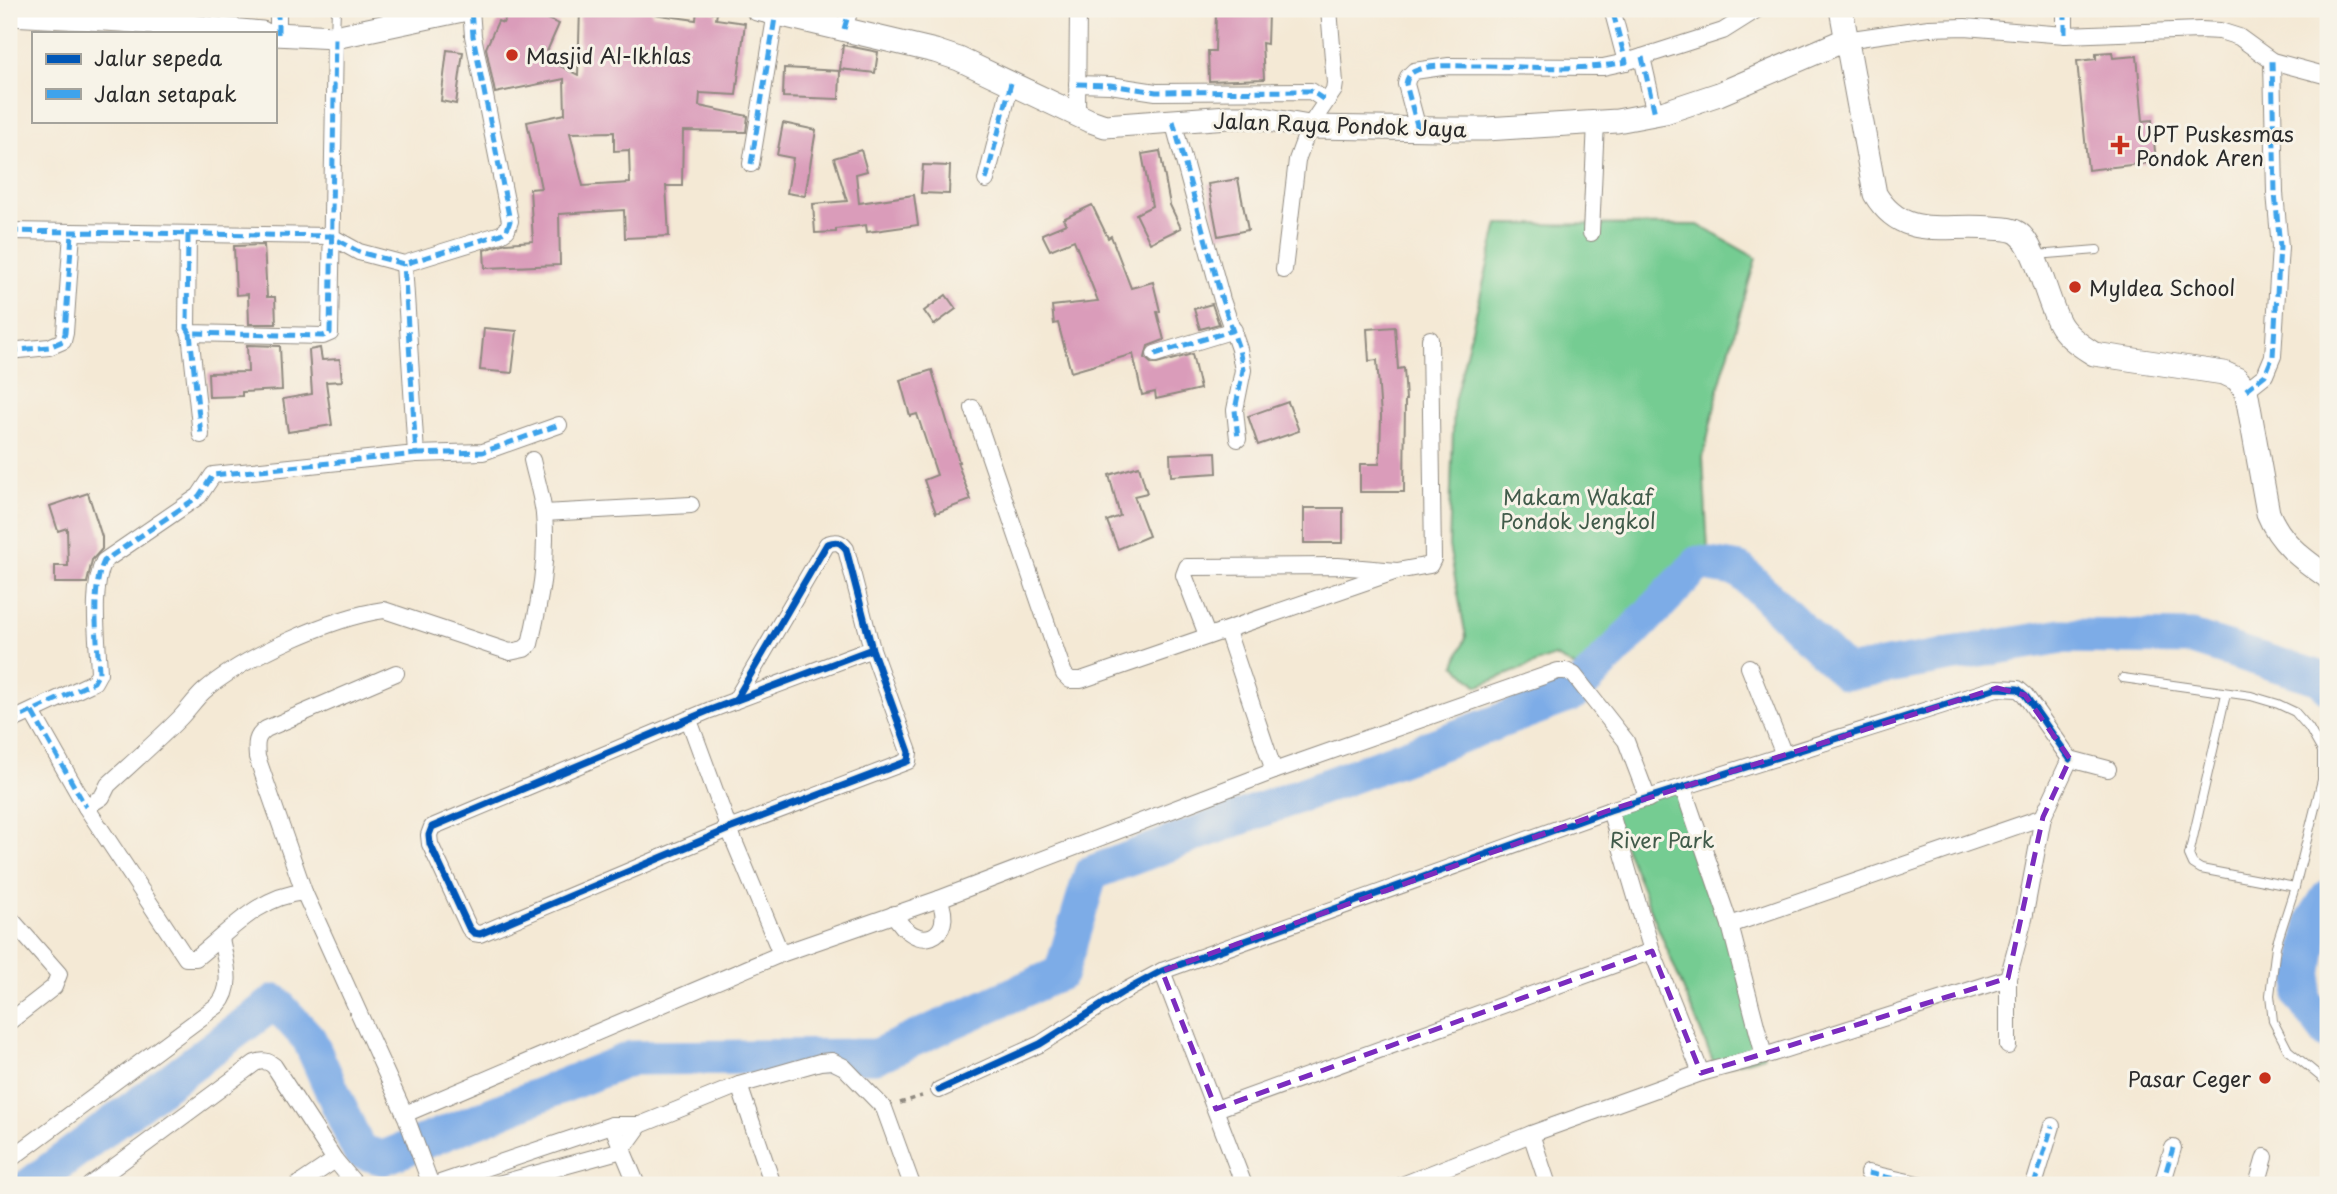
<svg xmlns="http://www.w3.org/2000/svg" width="2337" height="1194" viewBox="0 0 2337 1194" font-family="'Playpen Sans',sans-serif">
<rect width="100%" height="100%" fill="#f7f3e8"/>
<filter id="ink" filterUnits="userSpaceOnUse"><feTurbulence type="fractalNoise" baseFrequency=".0143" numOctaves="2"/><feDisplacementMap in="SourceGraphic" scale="14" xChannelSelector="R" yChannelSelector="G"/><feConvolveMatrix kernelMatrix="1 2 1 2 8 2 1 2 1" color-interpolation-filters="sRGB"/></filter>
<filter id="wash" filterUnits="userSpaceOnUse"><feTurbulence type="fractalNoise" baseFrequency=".00686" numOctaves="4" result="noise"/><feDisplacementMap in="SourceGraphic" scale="28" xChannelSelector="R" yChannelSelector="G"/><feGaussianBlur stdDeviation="1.57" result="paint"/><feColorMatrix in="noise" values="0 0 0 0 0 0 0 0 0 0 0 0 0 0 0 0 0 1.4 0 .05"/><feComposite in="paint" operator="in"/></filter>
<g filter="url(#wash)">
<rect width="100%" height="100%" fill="#f4e9d5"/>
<path fill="#f7d0ca" d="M2129,9h122v8l-121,-2z"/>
<g fill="#74cc92" stroke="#507c5e" stroke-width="2">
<path d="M1498,224l200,1 58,33 -35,121 -18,79 5,93 -108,129 -46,-24 -76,30 -23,-21 11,-28 -17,-91 5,-144z"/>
<path d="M1683,788l81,268 -48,13 -106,-259z"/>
</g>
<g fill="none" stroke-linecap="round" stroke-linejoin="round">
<g stroke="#7dace7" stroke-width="35">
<path d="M2328,897l-15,24 -11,77 26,35"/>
<path d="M30,1185l245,-183 34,37 50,112 24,7 249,-100 244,-2 185,-83 30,-100 482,-179 126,-131 41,7 106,103 216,-37 130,2 128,40 8,8"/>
</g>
</g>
<g id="blocks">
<g fill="#da9cba" fill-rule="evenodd">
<path d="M524,9l35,15 -15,34 34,17 2,-66h72v5l44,6 1,-10 20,3 -1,6 29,4 -9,72 -36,-2 -1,13 49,10 -2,16 -63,-1 -1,55h-16l3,50 -44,2 -1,-28 -65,4 1,51 -75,3 -1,-18 22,-7 27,-2 -3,-52 11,-1 -14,-66 38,-8 -1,-35 -69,14 -9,-45 12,-27 5,2 6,-12 11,5zM614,132v19l15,-1 1,33 -47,3 -13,-53z"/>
<path d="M1216,13h52l-1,31 -5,-1 2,36 -55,2 -1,-30h7z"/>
<path d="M843,45l35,7 -3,21 -35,-4z"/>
<path d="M447,50l16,2 -7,52 -15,-3z"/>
<path d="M2112,52l1,6 24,-2 6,65 9,-1 4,42 -68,8 -11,-109 19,-2v-6z"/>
<path d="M784,68l56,3 -1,28 -56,-2z"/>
<path d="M783,123l33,7 -11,66 -18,-3 6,-35 -16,-3z"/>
<path d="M861,150l6,21 -11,3 3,29 55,-8 4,30 -51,7 -1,-7 -30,4v3l-21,1 -2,-29 34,-3 -13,-43z"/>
<path d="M1160,151l10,54 11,23 -31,15 -14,-29 16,-8 -10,-52z"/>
<path d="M923,165l27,1 -1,28 -28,-1z"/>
<path d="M1238,179l10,51 -30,6 -10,-52z"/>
<path d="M1092,205l16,33 3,-2 20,52 22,-6 7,29 -3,1 7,28 -16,6 -3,12 7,6h5l35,-10 8,35 -44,10 -1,-7 -13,3 -9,-41 -62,18 -13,-49 -4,1 -2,-18 46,-5 -24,-61 -24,10 -8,-16 24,-10 -3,-5z"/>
<path d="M264,245l3,52h8l1,27h-27l-1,-30 -12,1 -2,-49z"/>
<path d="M946,295l10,14 -22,16 -10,-14z"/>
<path d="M1212,304l7,20 -19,5 -6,-20z"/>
<path d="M1395,327l3,42 6,-1 2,32h-1l-1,92h-44v-28h19l1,-9 1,-39 -4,-56 -8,1 -2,-32z"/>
<path d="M484,328l33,3 -5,42 -32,-3z"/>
<path d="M247,345l33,1 2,44 -40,2v4l-33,1 -1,-24 40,-1z"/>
<path d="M320,348l2,12 18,-1 2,22 -16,1 6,43 -44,7 -5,-33 29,-5 -3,-44z"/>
<path d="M932,370l27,92h-2l14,38 -35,13 -12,-33 13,-5 -20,-61 -7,2 -10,-36z"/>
<path d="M1288,402l11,29 -41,14 -10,-29z"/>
<path d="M1216,452l1,21 -46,3 -1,-22z"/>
<path d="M1139,466l8,27 -13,3 15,40 -31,13 -11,-28 13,-5 -11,-41z"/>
<path d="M88,493l14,44v12l-10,11 -5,23h-32v-17h13l-1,-38 -9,3 -8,-25z"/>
<rect x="1304" y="508" width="39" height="35"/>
</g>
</g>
</g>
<g filter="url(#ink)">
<use href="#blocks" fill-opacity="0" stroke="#908a80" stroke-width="2"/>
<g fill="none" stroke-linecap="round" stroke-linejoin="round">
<defs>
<g id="service">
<path d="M335,34l1,-25"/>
<path d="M2036,255l61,-5"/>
<path d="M2123,678l128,18 27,8 17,8 14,16 13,23v29l-27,107 -19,59 -6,49 3,26 15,29 40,33"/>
<path d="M2226,694l-37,161 4,9 8,5 94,18"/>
</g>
<g id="minor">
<path d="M278,9v26"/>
<path d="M1612,9l14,53"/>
<path d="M2065,9v26"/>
<path d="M844,29l6,-20"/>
<path d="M1845,40l84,-12 36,-1 100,8 135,-5 20,1 19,6 33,24 56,15"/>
<path d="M1642,57l13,57"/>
<path d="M1077,84l33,1 46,7 155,-1 15,10"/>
<path d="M1077,113l1,-104"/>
<path d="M1173,121l49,179 17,49 4,21 -8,40 3,29"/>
<path d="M1418,129l-12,-45 2,-7 6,-6 35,-5 154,1 23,-5 97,-31 35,-22"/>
<path d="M751,164l25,-152"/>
<path d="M986,180l25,-97"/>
<path d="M9,231l321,5 29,16 45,12 97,-30 6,-4 3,-9 -37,-185 -2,-27"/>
<path d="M1591,233l5,-111"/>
<path d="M188,234l-1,94 3,5 133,3 7,-3 5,-296"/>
<path d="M1284,270l13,-110 12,-33 25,-37 1,-7 -6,-74"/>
<path d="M190,333l11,102"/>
<path d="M9,351l40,-4 14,-6 2,-8 7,-100"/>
<path d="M1155,354l79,-24"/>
<path d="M2246,390l19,-15 8,-19 7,-109 -5,-54 -3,-132"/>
<path d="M973,408l91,266 6,6h11l316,-109"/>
<path d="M416,454l67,-2 76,-27"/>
<path d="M544,513l147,-8"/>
<path d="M1227,631l47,140"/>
<path d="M1207,635l-23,-60 3,-8 151,-1 59,5 33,-6 3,-6 -3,-220"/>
<path d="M1749,667l35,88"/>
<path d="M735,701l92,-157c9,-3 13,-3 19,5l26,100 37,103 -1,9 -179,68 -249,105 -6,-1 -5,-5 -39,-84 -1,-9 3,-8 278,-117 162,-61"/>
<path d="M32,712l54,95 100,151h10c34,-27 63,-62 108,-66l102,225 25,68"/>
<path d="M689,720l40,109 52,125"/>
<path d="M9,722l85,-40 5,-9c-1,-32 -9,-83 5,-112l95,-65 14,-21 203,-21 -12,-190"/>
<path d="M1683,788l47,137 34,131"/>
<path d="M86,807l16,-10 6,-12c24,-22 48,-43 71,-66 9,-9 16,-20 25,-28 39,-34 129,-74 180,-81l126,42 14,-3 6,-5c10,-43 18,-85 14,-130 -2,-18 -8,-36 -12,-54"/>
<path d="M1610,810l42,141 49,122 63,-17 244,-78v68"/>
<path d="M304,892l-47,-135c-1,-13 -2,-20 9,-28l130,-56"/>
<path d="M894,914c22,41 63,24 45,-15"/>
<path d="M9,917l50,57 -5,13 -45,35"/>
<path d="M1730,925l313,-108 27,-58 38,10"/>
<path d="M1162,971l82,214"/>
<path d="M2008,978l16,-59 19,-102"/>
<path d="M739,1085l34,100"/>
<path d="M939,1090l101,-46 81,-51 41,-22 448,-161 387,-122 21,1 7,6 45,64"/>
<path d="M1216,1109l436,-158"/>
<path d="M405,1114l376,-160 158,-55 335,-128 284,-100h8l8,4 52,66 22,58"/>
<path d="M612,1125l25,60"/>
<path d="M1531,1134l17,51"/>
<path d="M9,1160l209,-155c17,-19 7,-44 3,-67"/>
<path d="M1868,1173l54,12"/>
<path d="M90,1185l165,-122c9,-3 13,-2 19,3l61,94 21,25"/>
<path d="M298,1185l37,-25"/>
<path d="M434,1185l178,-60h28l99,-40 81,-23 12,-1 12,6 40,41 28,77"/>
<path d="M495,1185l127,-35 18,-25"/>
<path d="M1402,1185l129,-51 170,-61"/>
<path d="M2034,1185l18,-59"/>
<path d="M2162,1185l11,-37"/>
<path d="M2257,1185l8,-28"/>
</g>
<g id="secondary">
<path d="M757,9l178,42 24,8 129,61 17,6 123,-9h23l58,10 131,2h46l131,-8 48,-9 54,-18 126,-54"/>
<path d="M1841,9l34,185c29,48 70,29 117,34 8,1 19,0 26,5 19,13 29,71 43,93 8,12 20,20 33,28l130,19 13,6 9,11 22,123c12,30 34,46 60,64"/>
<path d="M9,14l113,6 140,13"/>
<path d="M275,34l60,3 132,-28"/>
</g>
</defs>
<use href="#service" stroke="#908a80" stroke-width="10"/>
<use href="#minor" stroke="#908a80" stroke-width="18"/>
<use href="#secondary" stroke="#908a80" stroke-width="25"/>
<path stroke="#908a80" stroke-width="3.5" stroke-dasharray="5 5" stroke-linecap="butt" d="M900,1103l22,-7"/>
<use href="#service" stroke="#fff" stroke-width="8"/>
<use href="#minor" stroke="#fff" stroke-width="16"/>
<use href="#secondary" stroke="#fff" stroke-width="23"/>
<g stroke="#3ea3eb" stroke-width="5" stroke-dasharray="10 5" stroke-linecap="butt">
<path d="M278,9v26"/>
<path d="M2065,9v26"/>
<path d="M844,29l6,-20"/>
<path d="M1642,57l13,57"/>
<path d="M1077,84l33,1 46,7 155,-1 15,10"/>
<path d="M1173,121l49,179 17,49 4,21 -8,40 3,29"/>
<path d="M1418,129l-12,-45c1,-6 3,-10 9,-13 14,-7 38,-5 53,-5 53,-1 106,7 158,-4l-14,-53"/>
<path d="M751,164l25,-152"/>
<path d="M986,180l25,-97"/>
<path d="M9,231l321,5 29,16 45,12 97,-30 6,-4 3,-9 -37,-185 -2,-27"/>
<path d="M188,234l-1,94 3,5 133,3 7,-3 5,-296"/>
<path d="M190,333l11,102"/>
<path d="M9,351l40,-4 14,-6 2,-8 7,-100"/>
<path d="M1155,354l79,-24"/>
<path d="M2246,390l19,-15 8,-19 7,-109 -5,-54 -3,-132"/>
<path d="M416,454l67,-2 76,-27"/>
<path d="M32,712l54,95"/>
<path d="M9,722l85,-40 5,-9c-1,-32 -9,-83 5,-112l95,-65 14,-21 203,-21 -12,-190"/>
<path d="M1868,1173l54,12"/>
<path d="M2034,1185l18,-59"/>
<path d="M2162,1185l11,-37"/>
</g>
<defs>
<g id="cycleway">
<path d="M735,701l92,-157c9,-3 13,-3 19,5l26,100 37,103 -1,9 -179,68 -249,105 -6,-1 -5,-5 -39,-84 -1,-9 3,-8 278,-117 162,-61"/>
<path d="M939,1090l101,-46 81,-51 41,-22 448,-161 387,-122 21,1 7,6 45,64"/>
</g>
</defs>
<use href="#cycleway" stroke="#f7f3e8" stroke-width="11"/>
<use href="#cycleway" stroke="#0057b8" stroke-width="7"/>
</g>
</g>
<path fill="none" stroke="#7b2cbf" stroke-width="5" stroke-dasharray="14 9" stroke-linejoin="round" d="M1997,688l28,7 45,64 -27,58 -35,161 -307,95 -49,-122 -436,158 -54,-138 448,-161z"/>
<g fill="#c8321e" stroke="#f7f3e8" stroke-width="2.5">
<circle cx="512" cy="55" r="7"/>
<path d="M2116.5 134.5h7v7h7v7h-7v7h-7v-7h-7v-7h7z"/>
<circle cx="2075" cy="287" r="7"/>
<circle cx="2265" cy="1078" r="7"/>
</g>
<g text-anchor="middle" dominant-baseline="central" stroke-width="6" stroke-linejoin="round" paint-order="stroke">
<g font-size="21" fill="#2b2b2b" stroke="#f7f3e8" text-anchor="start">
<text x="526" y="55">Masjid Al-Ikhlas</text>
<text x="2136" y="133">UPT Puskesmas<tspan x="2136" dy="24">Pondok Aren</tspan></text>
<text x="2089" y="287">MyIdea School</text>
<text x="2251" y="1078" text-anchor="end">Pasar Ceger</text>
</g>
<g font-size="21" fill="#2b2b2b" stroke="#f7f3e8">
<text transform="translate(1340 124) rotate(2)">Jalan Raya Pondok Jaya</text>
</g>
<g font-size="21" fill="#415b4a" stroke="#f7f3e8">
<text x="1578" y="496">Makam Wakaf<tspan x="1578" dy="24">Pondok Jengkol</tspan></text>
<text x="1662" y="839">River Park</text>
</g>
</g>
<rect width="2337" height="1194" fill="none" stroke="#f7f3e8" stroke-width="35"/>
<rect x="32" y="32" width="245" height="91" fill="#f7f3e8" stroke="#a5a39c" stroke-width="2"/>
<rect x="46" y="54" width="35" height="10" fill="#0057b8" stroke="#a5a39c" stroke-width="2"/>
<text x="94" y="66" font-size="21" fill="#2b2b2b">Jalur sepeda</text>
<rect x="46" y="89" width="35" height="10" fill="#3ea3eb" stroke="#a5a39c" stroke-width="2"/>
<text x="94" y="102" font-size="21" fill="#2b2b2b">Jalan setapak</text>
</svg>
